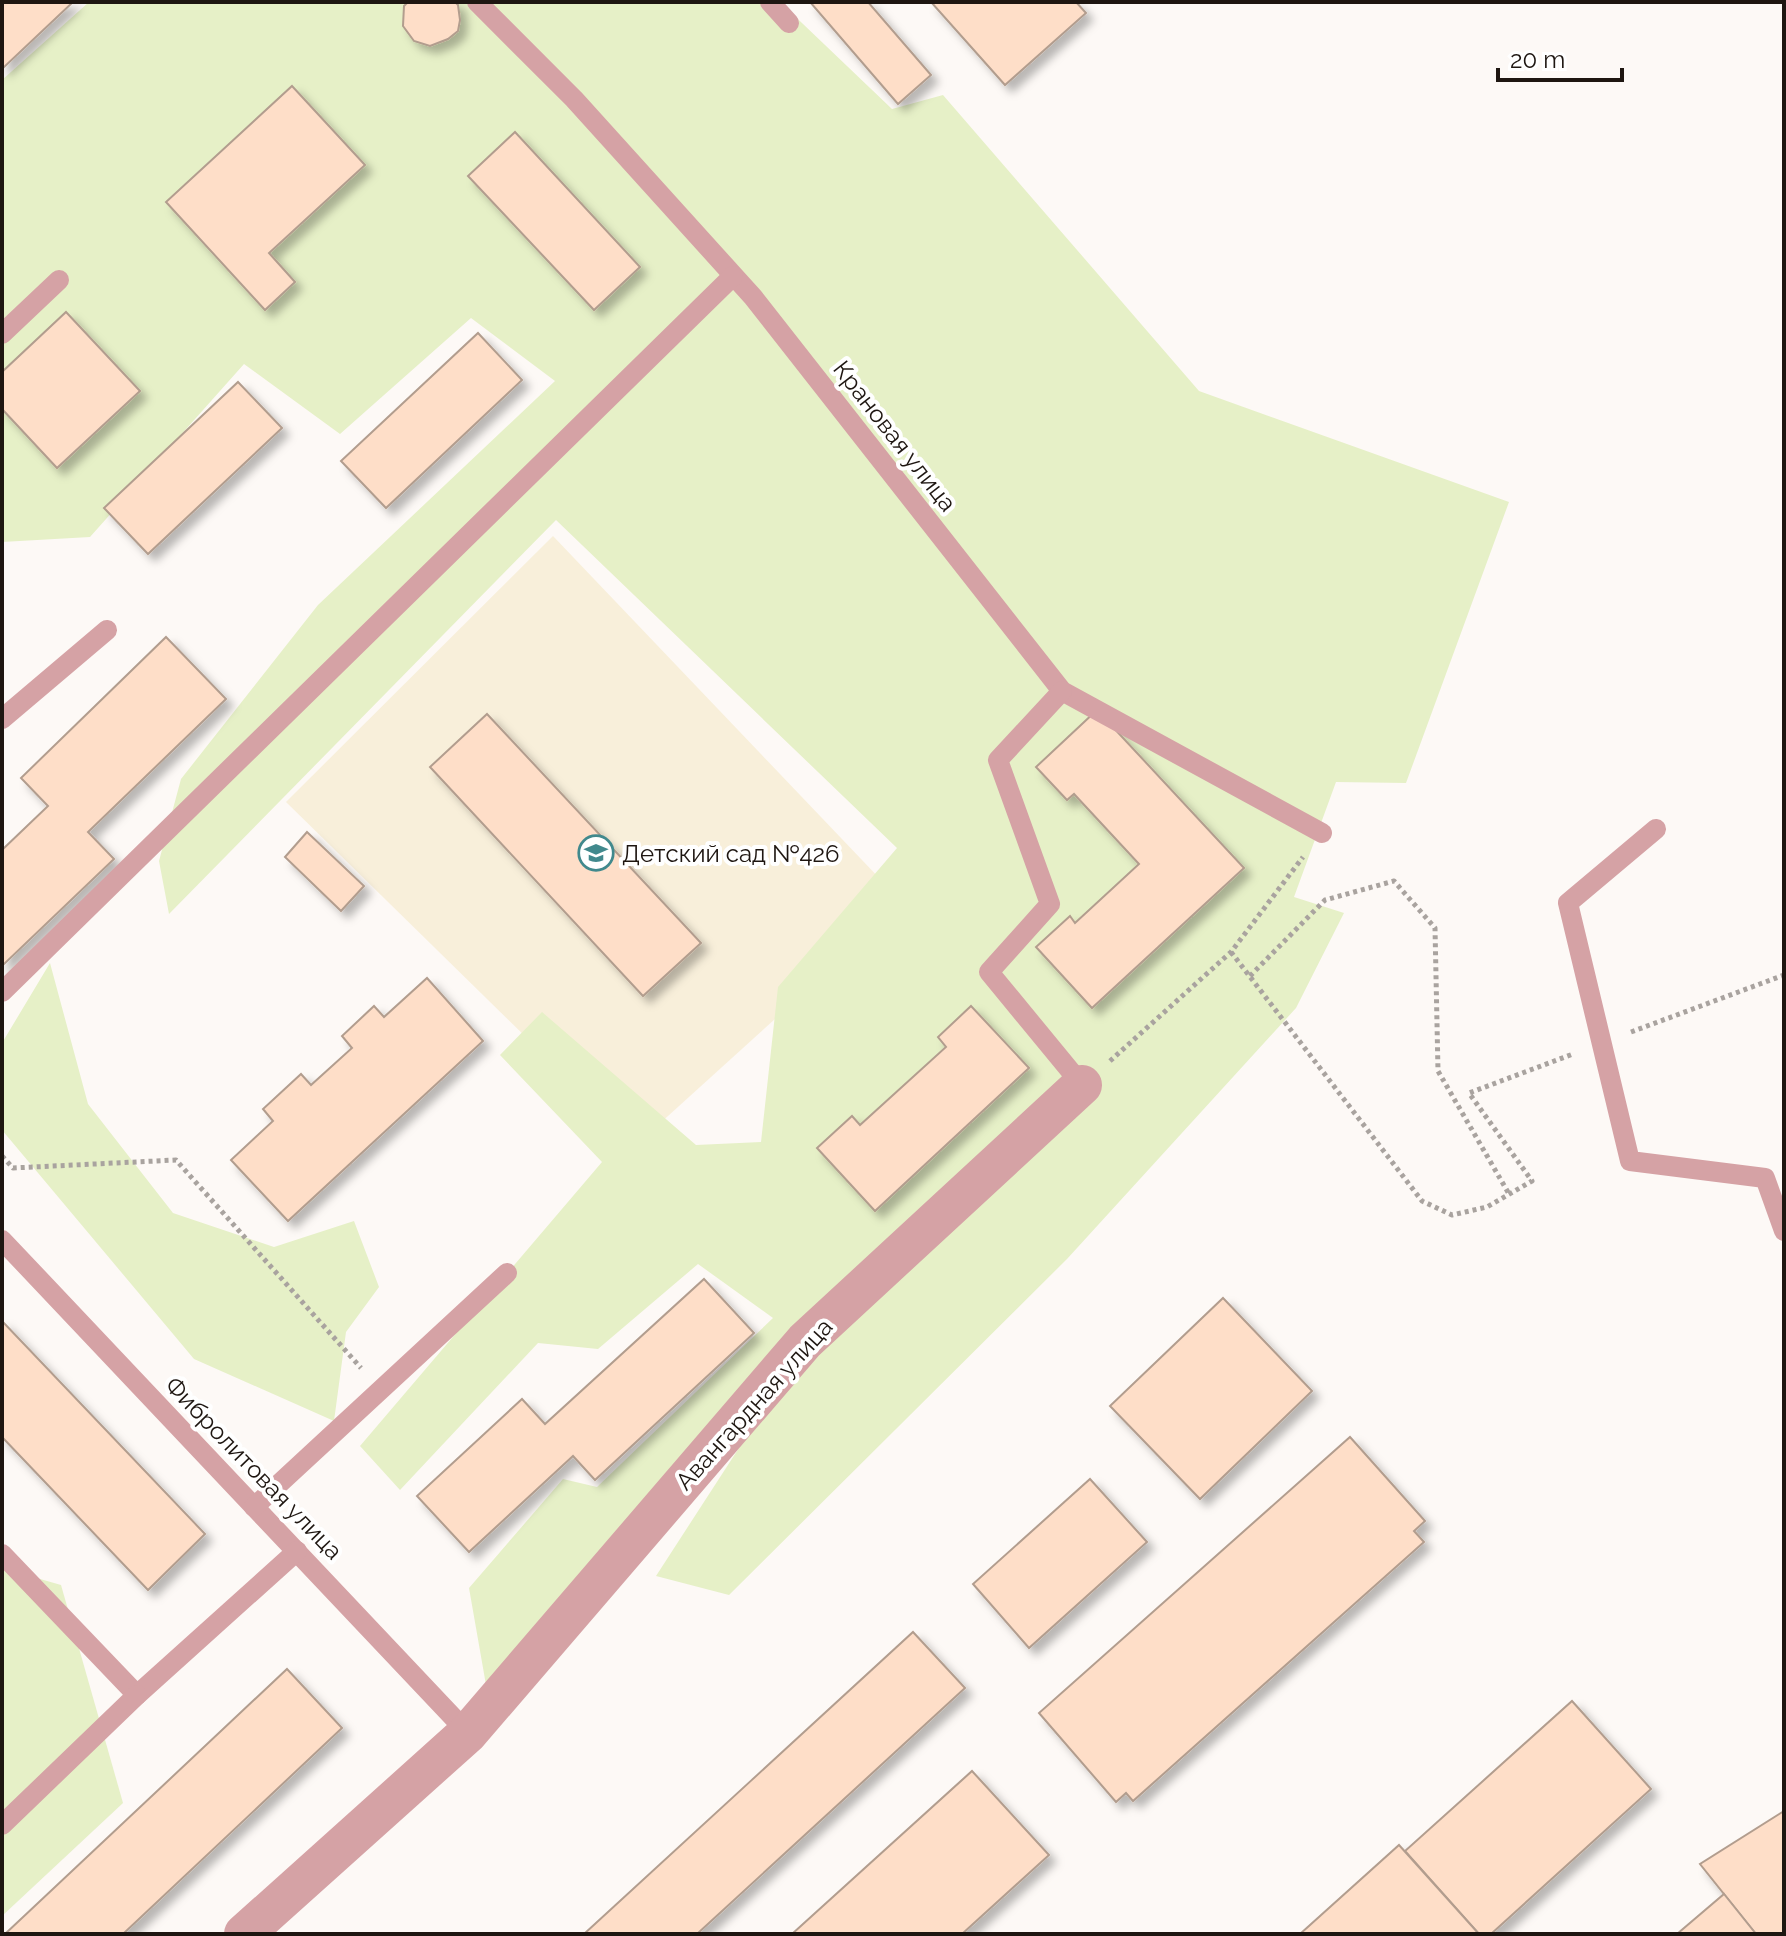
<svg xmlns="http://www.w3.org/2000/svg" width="1786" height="1936" viewBox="0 0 1786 1936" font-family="Raleway,sans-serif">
<defs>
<filter id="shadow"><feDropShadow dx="7" dy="7" stdDeviation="4" flood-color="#0004"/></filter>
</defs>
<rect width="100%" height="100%" fill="#fdf9f6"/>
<path fill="#f8efda" d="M553,536l350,367 -267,242 -350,-343z"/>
<g fill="#e6f0c7">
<path d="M89,2h691l112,107 51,-14 256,296 310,111 -103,281 -70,-1 -42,115 50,16 -48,95 -229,251 -338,336 -73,-19 92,-142 -262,251 -17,-97 94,-109 34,8 176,-169 -75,-54 -100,85 -60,-6 -138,147 -40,-44 242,-284 -102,-107 42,-43 154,133 65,-3 17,-155 119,-139 -341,-328 -387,394 -10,-53 22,-82 137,-174 237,-224 -84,-63 -131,116 -96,-70 -154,173 -88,5v-462z"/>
<path d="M50,963l38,141 85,109 101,34 80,-26 25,66 -33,45 -12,89 -140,-62 -192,-229v-87z"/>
<path d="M2,1568l59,17 62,218 -121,113z"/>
</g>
<g fill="#fedec8" stroke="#b29d8e" stroke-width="2" filter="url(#shadow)">
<path d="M2,2h71l-71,67z"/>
<path d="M408,2h47l3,3 2,15 -2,11 -10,8 -18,7 -16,-5 -11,-15 1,-20z"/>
<path d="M810,2h58l63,73 -33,29z"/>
<path d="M931,2h145l10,11 -81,72z"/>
<path d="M292,86l73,79 -96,88 26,29 -30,28 -99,-108z"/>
<path d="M515,132l125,135 -46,43 -126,-134z"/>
<path d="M66,312l74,79 -83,77 -55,-59v-37z"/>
<path d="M478,333l44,47 -136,128 -45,-47z"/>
<path d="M238,382l44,46 -134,126 -44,-46z"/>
<path d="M166,637l60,62 -138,133 26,27 -112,107v-116l46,-44 -27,-28z"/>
<path d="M1097,710l147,158 -152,140 -56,-61 34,-31 5,7 64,-59 -65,-70 -7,6 -31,-33z"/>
<path d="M487,714l214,229 -58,53 -213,-229z"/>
<path d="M307,832l57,54 -23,25 -56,-54z"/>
<path d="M427,978l56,63 -195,180 -57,-61 42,-39 -10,-12 38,-35 10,11 41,-37 -10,-12 32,-30 10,11z"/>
<path d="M971,1006l58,62 -154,143 -58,-63 35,-32 8,9 86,-78 -8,-10z"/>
<path d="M704,1279l50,54 -159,147 -22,-24 -104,96 -52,-56 105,-97 23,25z"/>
<path d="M1223,1298l89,93 -112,108 -90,-93z"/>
<path d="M2,1321l203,213 -57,56 -146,-153z"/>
<path d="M1350,1437l75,84 -11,10 10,11 -291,259 -7,-8 -10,9 -77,-89z"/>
<path d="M1090,1479l57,63 -118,106 -56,-64z"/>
<path d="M913,1632l52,56 -268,246h-113z"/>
<path d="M287,1669l55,59 -219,206h-118z"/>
<path d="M1572,1701l79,88 -160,145h-12l-74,-83z"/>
<path d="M972,1771l77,84 -87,79h-170z"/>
<path d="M1784,1811v123h-28l-56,-70z"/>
<path d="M1399,1845l80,89h-179z"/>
<path d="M1724,1894l32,40h-79z"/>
</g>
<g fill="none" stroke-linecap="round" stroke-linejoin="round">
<g stroke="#a9a39f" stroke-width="5" stroke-dasharray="4 4" stroke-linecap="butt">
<path d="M1231,952l191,249 30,14 35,-8 45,-26 -63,-88 104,-39"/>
<path d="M1250,976l75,-76 69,-19 41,47 3,143 71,123"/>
<path d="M1631,1032l153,-57"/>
<path d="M1110,1061l121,-109 72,-95"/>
<path d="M2,1156l11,12 163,-8 185,208"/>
</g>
<g stroke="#d5a2a5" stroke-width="20">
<path d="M477,2l97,97 179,198 309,394 260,142"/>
<path d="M770,2l19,21"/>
<path d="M2,334l57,-54"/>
<path d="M1062,691l-64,69 52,144 -61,68 93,113"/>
<path d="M2,719l105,-89"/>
<path d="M1656,829l-88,74 62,258 135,17 19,53"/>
<path d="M2,992l731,-716"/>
<path d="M2,1240l466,493"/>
<path d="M254,1507l253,-234"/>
<path d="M2,1554l135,141 160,-144"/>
<path d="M2,1825l135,-130"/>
</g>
<path stroke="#d5a2a5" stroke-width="40" d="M244,1934l224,-201 337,-392 277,-256"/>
</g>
<defs>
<symbol id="school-ring" viewBox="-11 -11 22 22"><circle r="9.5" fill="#fff" stroke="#41898d" stroke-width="1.5"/><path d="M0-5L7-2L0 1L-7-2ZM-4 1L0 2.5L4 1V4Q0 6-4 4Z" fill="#41898d"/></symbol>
</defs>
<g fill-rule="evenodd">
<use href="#school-ring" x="576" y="833" width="40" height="40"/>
</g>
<g text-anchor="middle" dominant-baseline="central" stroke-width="8" stroke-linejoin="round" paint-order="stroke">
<g font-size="24" fill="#1e1611" stroke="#fff">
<text transform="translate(895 436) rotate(52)">Крановая улица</text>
<text transform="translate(754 1404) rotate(-48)">Авангардная улица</text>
<text transform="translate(254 1468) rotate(46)">Фибролитовая улица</text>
</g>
<g font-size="24" fill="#1e1611" stroke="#fff" text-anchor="start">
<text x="622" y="853">Детский сад №426</text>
</g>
</g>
<rect width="1786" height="1936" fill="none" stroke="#1e1611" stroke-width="8"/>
<path d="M1498 68v12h124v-12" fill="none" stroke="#1e1611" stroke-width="4"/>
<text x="1510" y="68" font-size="24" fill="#1e1611" stroke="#ffffff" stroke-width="6" paint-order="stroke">20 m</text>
</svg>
